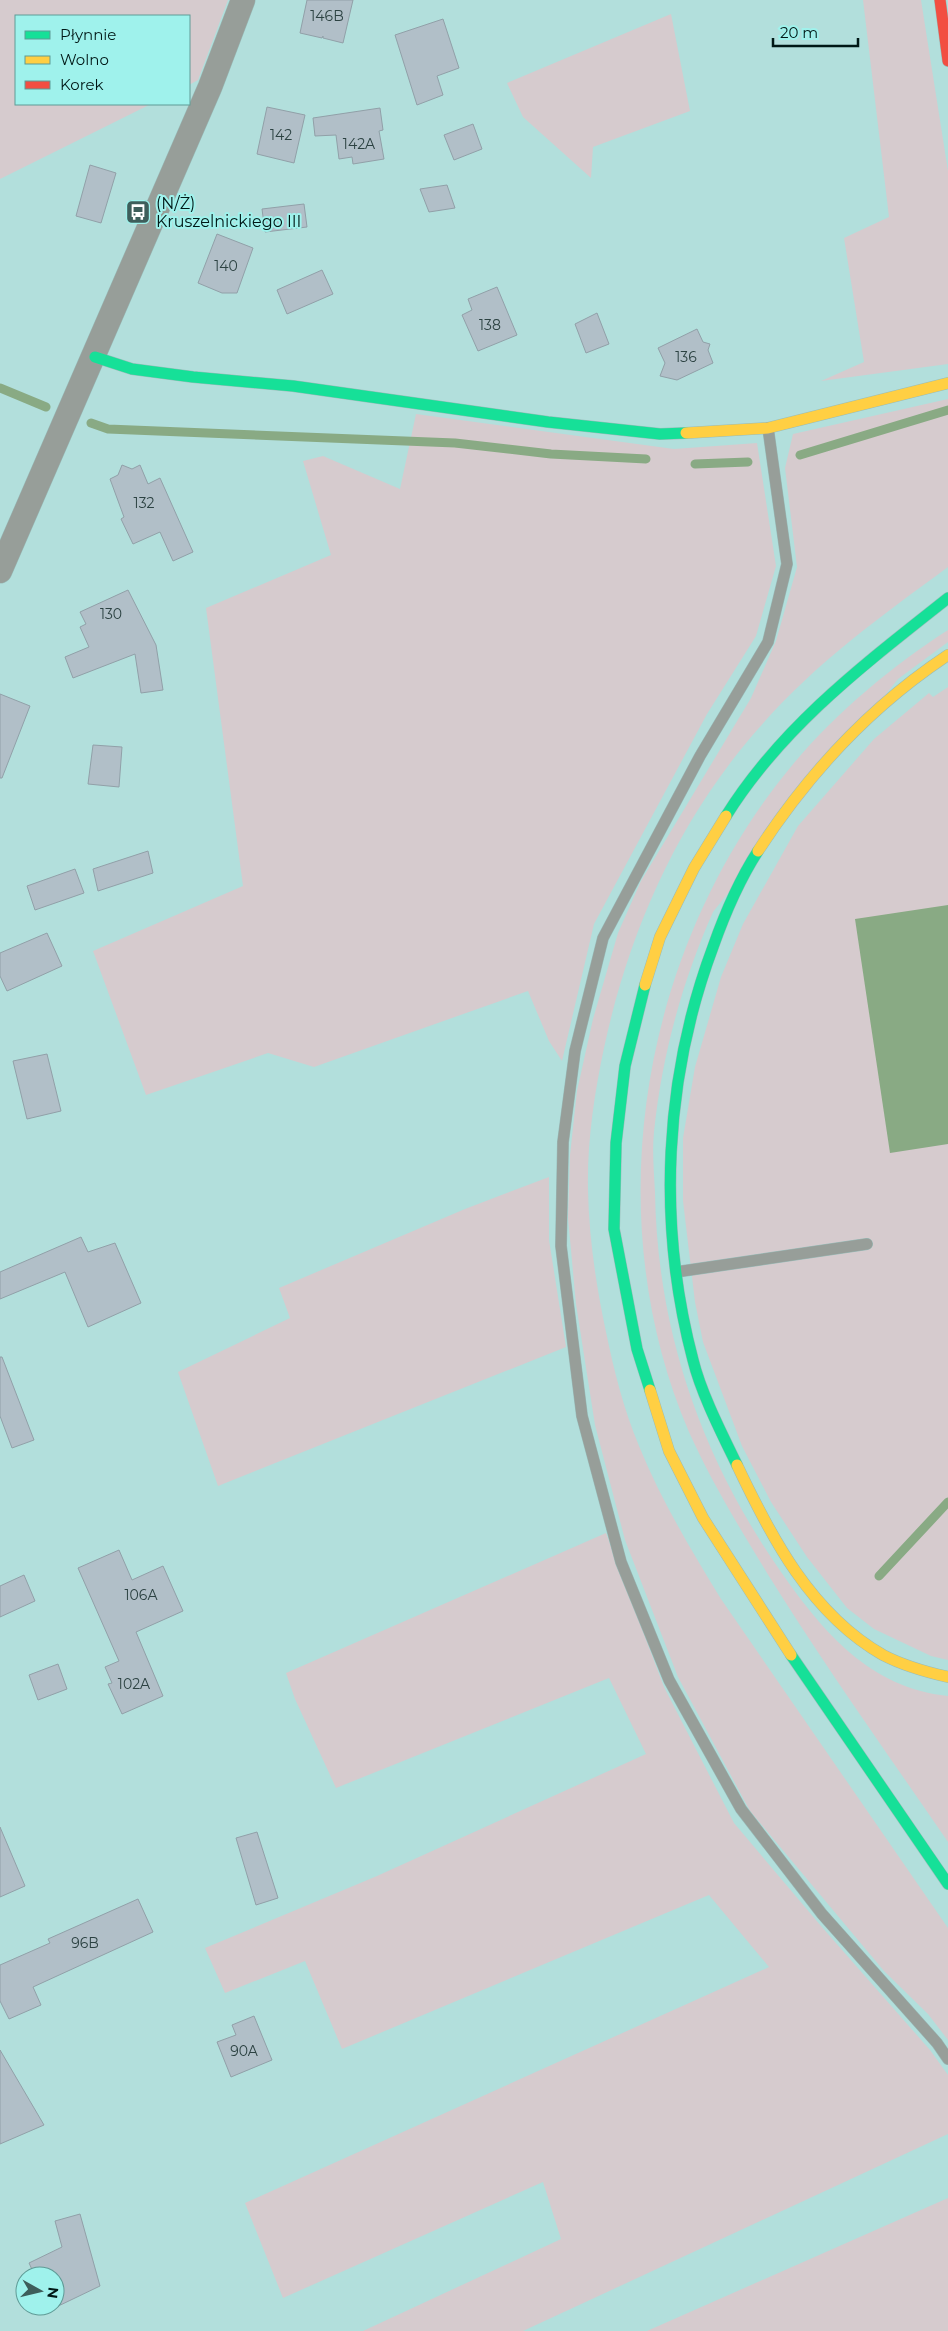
<svg xmlns="http://www.w3.org/2000/svg" width="948" height="2331" viewBox="0 0 948 2331" font-family="Montserrat,sans-serif">
<rect width="100%" height="100%" fill="#b2dfdc"/>
<g fill="#d6cbce">
<path d="M0,0h228l-30,80 -9,5v-69h-173v88h135l-151,75z"/>
<path d="M863,0h58l27,171v193l-127,17 43,-19 -20,-124 45,-21z"/>
<path d="M671,14l19,97 -97,36 -2,31 -68,-61 -16,-34z"/>
<path d="M948,399v168c-68,50 -135,98 -190,162 -80,91 -129,202 -154,319 -10,47 -17,95 -16,142 1,48 8,95 18,142 8,39 18,78 33,114 22,54 52,104 82,153l227,329v112l-20,-26 -44,-43 -134,-160 -72,-134 -53,-137 -30,-115 -19,-121 -8,-86 2,-63 7,-64 16,-72 25,-86 23,-52 110,-183 25,-57 21,-74 -12,-99 8,-34z"/>
<path d="M416,414l258,35 83,-6 19,123 -20,70 -49,78 -113,210 -32,137 -13,-20 -21,-50 -214,76 -46,-14 -122,42 -53,-144 150,-65 -37,-278 125,-53 -28,-94 20,-5 77,33z"/>
<path d="M948,630v12l-50,37 -185,233c-31,70 -51,143 -59,220 -2,19 0,40 1,60 2,139 47,267 126,380 42,60 89,116 167,124v146c-61,-89 -124,-177 -181,-269 -28,-46 -56,-92 -78,-141 -94,-219 -47,-488 105,-669 43,-51 98,-97 154,-133z"/>
<path d="M948,687v973l-17,-4 -57,-27 -27,-21 -40,-51 -36,-55 -29,-56 -39,-104 -8,-40 -12,-101v-63l12,-71 26,-90 22,-53 55,-98 76,-87 55,-46 4,4z"/>
<path d="M549,1177v63l17,107 -348,139 -40,-114 112,-54 -11,-30 186,-79z"/>
<path d="M606,1533l58,154 70,136 87,103 109,124 18,25v59l-425,197h-160l198,-92 -18,-57 -260,116 -38,-95 524,-236 -60,-72 -367,154 -37,-88 -80,32 -20,-45 172,-72 269,-122 -37,-76 -273,110 -41,-89 -9,-26z"/>
<path d="M948,2198v133h-301z"/>
</g>
<path fill="#89aa84" d="M948,905v239l-58,9 -35,-234z"/>
<g fill="none" stroke-linecap="round" stroke-linejoin="round">
<g stroke="#89aa84" stroke-width="9">
<path d="M0,388l46,19"/>
<path d="M91,423l17,6 347,14 96,11 95,5"/>
<path d="M800,455l148,-45"/>
<path d="M695,464l53,-2"/>
<path d="M879,1576l69,-74"/>
</g>
</g>
<g fill="#b1bfc8" stroke="#91a0a8">
<path d="M307,0h46l-10,43 -20,-5v-2l-1,2 -22,-5z"/>
<path d="M443,19l16,49 -22,8 6,19 -26,10 -22,-70z"/>
<path d="M267,107l38,8 -11,48 -37,-9z"/>
<path d="M380,108l3,22 -4,1 5,28 -31,5 -1,-7 -13,2 -3,-24 -21,1 -2,-18z"/>
<path d="M473,124l9,25 -28,11 -10,-25z"/>
<path d="M90,165l26,8 -15,50 -25,-7z"/>
<path d="M447,185l8,23 -26,4 -9,-23z"/>
<path d="M304,204l3,23 -42,5 -3,-23z"/>
<path d="M217,234l36,14 -16,45h-15l-24,-10z"/>
<path d="M322,270l11,24 -46,20 -10,-24z"/>
<path d="M497,287l20,48 -39,16 -16,-36 10,-5 -4,-11z"/>
<path d="M597,313l12,31 -23,9 -11,-29z"/>
<path d="M697,329l6,13 7,2 -2,6 5,13 -36,17 -17,-4 5,-13 -7,-15z"/>
<path d="M122,465l10,4 8,-4 8,19 12,-6 33,74 -20,9 -13,-29 -27,12 -12,-25 3,-2 -14,-38 8,-4z"/>
<path d="M128,590l28,55 7,45 -22,3 -6,-39 -62,24 -8,-21 24,-10 -9,-20 6,-3 -6,-12z"/>
<path d="M0,694l30,12 -28,72h-2z"/>
<path d="M93,745l29,2 -3,40 -31,-3z"/>
<path d="M148,851l5,22 -55,18 -5,-22z"/>
<path d="M75,869l9,24 -49,17 -8,-24z"/>
<path d="M47,933l15,33 -55,25 -7,-15v-23z"/>
<path d="M47,1054l14,57 -34,8 -14,-58z"/>
<path d="M81,1237l7,15 27,-9 26,60 -53,24 -23,-55 -65,27v-27z"/>
<path d="M0,1357h2l32,83 -22,8 -12,-32z"/>
<path d="M119,1550l13,30 31,-14 20,45 -47,21 27,64 -41,18 -14,-30 4,-1 -7,-16 14,-6 -41,-93z"/>
<path d="M24,1575l11,26 -35,16v-31z"/>
<path d="M58,1664l9,25 -29,11 -9,-25z"/>
<path d="M0,1827l25,59 -25,11z"/>
<path d="M257,1832l21,66 -22,7 -20,-67z"/>
<path d="M138,1899l15,33 -120,55 8,18 -32,14 -9,-18v-36l50,-22 -2,-4z"/>
<path d="M254,2016l18,44 -41,17 -14,-35 19,-7 -4,-10z"/>
<path d="M0,2050l44,75 -44,19z"/>
<path d="M80,2214l20,72 -50,24 -2,-4h7v-30h-20l-6,-13 33,-16 -7,-26z"/>
</g>
<g fill="none" stroke-linecap="round" stroke-linejoin="round">
<defs>
<g id="lane">
<path d="M768,428l19,136 -19,78 -68,114 -97,182 -28,113 -12,91 -2,104 21,170 39,146 48,118 72,129 81,105 115,129 11,16"/>
<path d="M676,1272l191,-28"/>
</g>
<path id="street" d="M0,571l210,-484 33,-87"/>
<g id="fast">
<path d="M95,357l37,12 61,8 100,9 255,36 112,12 26,-1"/>
<path d="M726,816c56,-90 140,-153 222,-218"/>
<path d="M645,985l-20,81 -9,77 -2,86 23,120 13,41"/>
<path d="M737,1465c-15,-31 -36,-72 -44,-105 -36,-136 -29,-282 20,-413 12,-34 25,-65 45,-96"/>
<path d="M791,1655l157,229"/>
</g>
<g id="slow">
<path d="M686,433l82,-5 180,-45"/>
<path d="M758,851c50,-77 113,-145 190,-196"/>
<path d="M645,985l15,-48 34,-69 32,-52"/>
<path d="M650,1390l19,61 34,67 88,137"/>
<path d="M737,1465c34,72 74,149 146,190 21,11 43,17 65,22"/>
</g>
<path id="jam" d="M940,0l8,61"/>
</defs>
<use href="#lane" stroke="#99bcb9" stroke-width="12"/>
<use href="#street" stroke="#99bcb9" stroke-width="25"/>
<use href="#fast" stroke="#99bcb9" stroke-width="12"/>
<use href="#slow" stroke="#99bcb9" stroke-width="12"/>
<use href="#jam" stroke="#99bcb9" stroke-width="12"/>
<use href="#lane" stroke="#979e99" stroke-width="11"/>
<use href="#street" stroke="#979e99" stroke-width="24"/>
<use href="#fast" stroke="#16e098" stroke-width="11"/>
<use href="#slow" stroke="#ffcf43" stroke-width="11"/>
<use href="#jam" stroke="#f24e42" stroke-width="11"/>
</g>
<defs>
<symbol id="bus-square" viewBox="-11 -11 22 22"><rect x="-9" y="-9" width="18" height="18" rx="4" fill="#3e5e5b" stroke="#9ff2ec"/><path d="M-5-6H5V4H4V6H2V4H-2V6H-4V4H-5ZM-3.5-4V0h7V-4ZM-3.5 1.2v1.5H-2V1.2ZM2 1.2v1.5H3.5V1.2Z" fill="#fff"/></symbol>
</defs>
<g fill-rule="evenodd">
<use href="#bus-square" x="124" y="198" width="28" height="28"/>
</g>
<g text-anchor="middle" dominant-baseline="central" stroke-width="4" stroke-linejoin="round" paint-order="stroke">
<g font-size="14" fill="#2c4242">
<text x="327" y="16">146B</text>
<text x="281" y="135">142</text>
<text x="359" y="144">142A</text>
<text x="226" y="266">140</text>
<text x="490" y="325">138</text>
<text x="686" y="357">136</text>
<text x="144" y="503">132</text>
<text x="111" y="614">130</text>
<text x="141" y="1595">106A</text>
<text x="134" y="1684">102A</text>
<text x="85" y="1943">96B</text>
<text x="244" y="2051">90A</text>
</g>
<g font-size="16" fill="#001816" stroke="#9ff2ec" text-anchor="start">
<text x="156" y="203">(N/Ż)<tspan x="156" dy="18">Kruszelnickiego III</tspan></text>
</g>
</g>
<rect x="15" y="15" width="175" height="90" fill="#9ff2ec" stroke="#5f9b96"/>
<rect x="25" y="31" width="25" height="8" fill="#16e098" stroke="#5f9b96"/>
<text x="60" y="40" font-size="15" fill="#001816">Płynnie</text>
<rect x="25" y="56" width="25" height="8" fill="#ffcf43" stroke="#5f9b96"/>
<text x="60" y="65" font-size="15" fill="#001816">Wolno</text>
<rect x="25" y="81" width="25" height="8" fill="#f24e42" stroke="#5f9b96"/>
<text x="60" y="90" font-size="15" fill="#001816">Korek</text>
<g transform="translate(40 2291) rotate(98)"><circle r="24" fill="#9ff2ec" stroke="#5f9b96"/>
<path d="M0-4L9 19L0 12L-9 19Z" fill="#3e5e5b"/>
<text y="-8" font-size="14" font-weight="bold" text-anchor="middle" fill="#001816">N</text>
</g>
<path d="M773 38v8h85v-8" fill="none" stroke="#001816" stroke-width="2.5"/>
<text x="780" y="38" font-size="15" fill="#001816" stroke="#9ff2ec" stroke-width="4" paint-order="stroke">20 m</text>
</svg>
